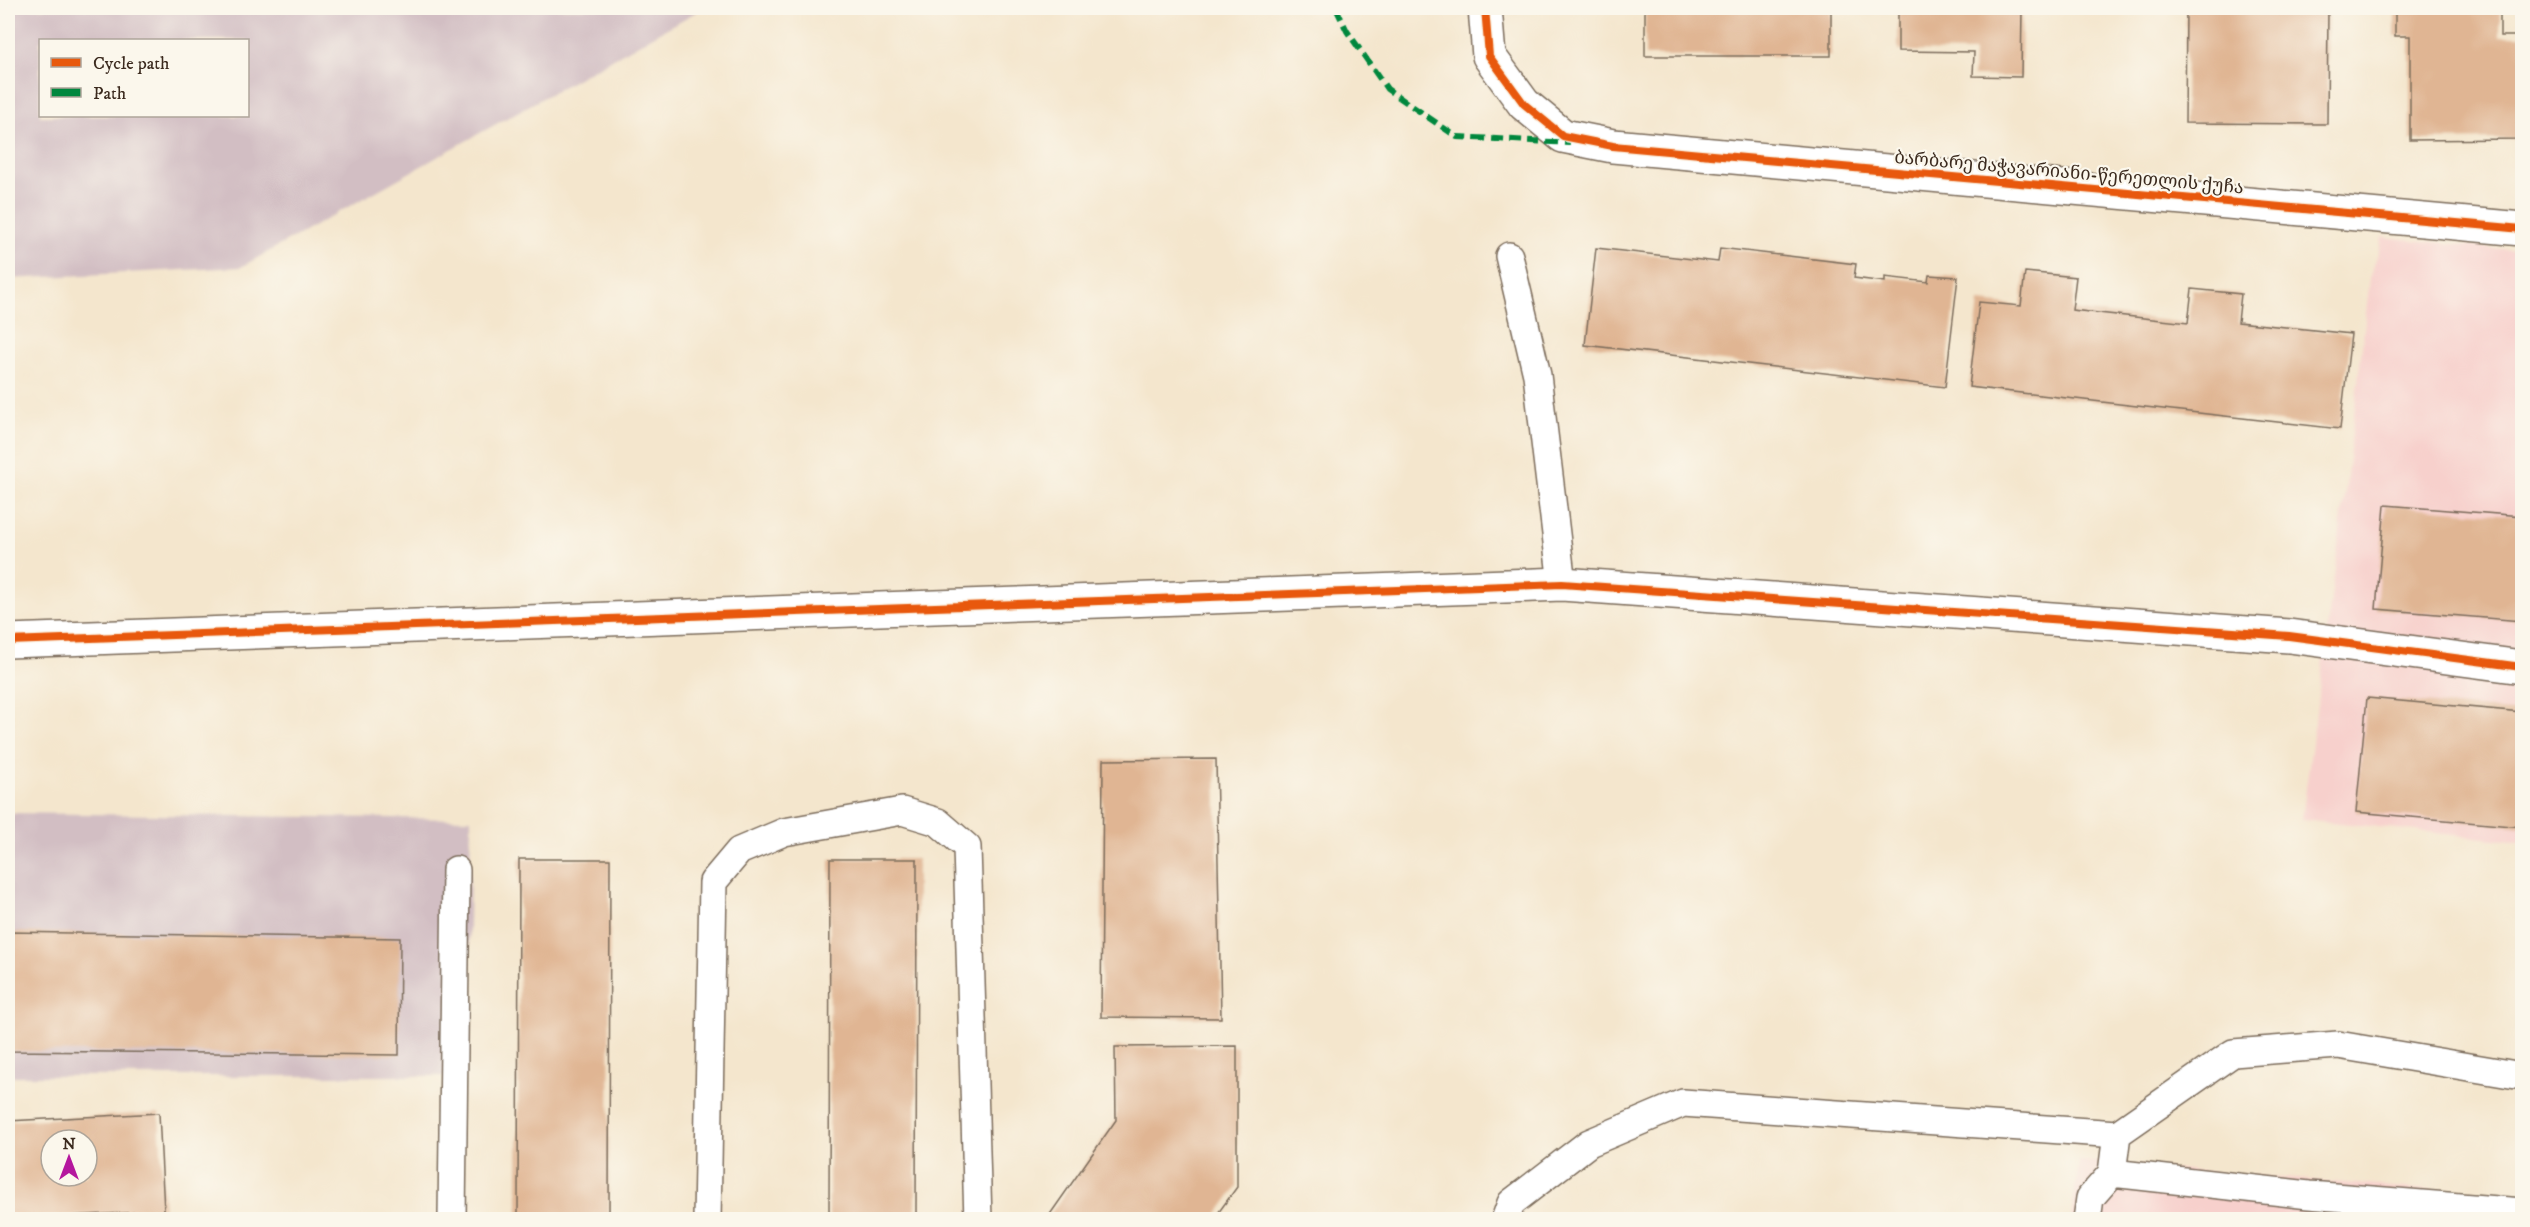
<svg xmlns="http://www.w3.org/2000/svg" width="2530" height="1227" viewBox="0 0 2530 1227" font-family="'IM FELL DW Pica','Noto Serif Georgian',serif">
<rect width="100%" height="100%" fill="#fbf7ec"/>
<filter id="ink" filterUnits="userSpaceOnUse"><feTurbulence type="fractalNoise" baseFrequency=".0167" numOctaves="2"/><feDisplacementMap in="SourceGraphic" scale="12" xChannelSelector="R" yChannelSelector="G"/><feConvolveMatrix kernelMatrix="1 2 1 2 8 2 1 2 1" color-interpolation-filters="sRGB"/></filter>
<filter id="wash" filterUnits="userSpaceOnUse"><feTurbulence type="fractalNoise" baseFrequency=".008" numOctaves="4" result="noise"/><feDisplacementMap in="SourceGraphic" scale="24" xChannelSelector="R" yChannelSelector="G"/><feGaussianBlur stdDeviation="1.35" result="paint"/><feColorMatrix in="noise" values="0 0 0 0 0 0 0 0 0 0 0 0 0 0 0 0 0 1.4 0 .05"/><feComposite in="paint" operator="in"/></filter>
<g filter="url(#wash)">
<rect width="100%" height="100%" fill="#f4e6cd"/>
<g fill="#f7d0cc">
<path d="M2383,237l139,14v591l-220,-23 44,-334 24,-207z"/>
<path d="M2079,1161l443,37v22h-451z"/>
</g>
<g fill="#d2bec3" fill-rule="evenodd">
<path d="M8,8h695l-462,259 -233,12zM40,40h208v76h-208z"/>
<path d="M8,813l463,6 -5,257h-458z"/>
</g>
<g id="blocks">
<g fill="#e0b593" fill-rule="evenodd">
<rect x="1645" y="8" width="186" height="48"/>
<path d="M1898,8h124l-1,69 -48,-1 1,-24 -76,-1z"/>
<path d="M2186,8h142l-1,116 -142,-1z"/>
<path d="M2395,8h105v28h22v103l-112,1v-104h-15z"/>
<path d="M1596,248l122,14 2,-14 136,16 -2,14 31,4v-5l43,5 1,-7 29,2 -13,110 -360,-42z"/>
<path d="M2025,272l51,5 -4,33 116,13 4,-34 49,5 -3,28 113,12 -11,95 -371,-42 10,-85 42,4z"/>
<path d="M2385,505l137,11v105l-146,-12z"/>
<path d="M2367,698l155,14v115l-166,-15z"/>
<path d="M1216,759l5,259 -120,-1 2,-257z"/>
<path d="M519,859h91l-1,360h-91z"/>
<path d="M830,859h87l-1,360h-87z"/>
<path d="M8,932l392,6 -1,117 -391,-4z"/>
<path d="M1237,1046v141l-24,33h-167l70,-100 -1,-73z"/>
<path d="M159,1113l5,98 -156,8v-98zM51,1140h36v36h-36z"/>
</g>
</g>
</g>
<g filter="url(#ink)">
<use href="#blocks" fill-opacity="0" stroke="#7c6c5b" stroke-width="1.5"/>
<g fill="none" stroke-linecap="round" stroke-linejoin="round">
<defs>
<g id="service">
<path d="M1509,256l28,119 25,209"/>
<path d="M2112,1173l5,-39 116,-81 105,-8 184,31"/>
<path d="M452,1220l4,-350"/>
<path d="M707,1220l6,-338 26,-31 45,-19 118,-21 36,11 29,25 11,373"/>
<path d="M1505,1220l6,-17 78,-60 94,-40 434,31"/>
<path d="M2087,1220l3,-22 22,-25 197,22 213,17"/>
</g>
<g id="minor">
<path d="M1485,8l4,48 35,48 39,32 50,10 909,83"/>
<path d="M8,641l1554,-57 727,52 233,31"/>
</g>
</defs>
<use href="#service" stroke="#7c6c5b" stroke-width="30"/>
<use href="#minor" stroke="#7c6c5b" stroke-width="36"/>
<use href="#service" stroke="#fff" stroke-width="27"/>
<use href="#minor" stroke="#fff" stroke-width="33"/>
<path stroke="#00873e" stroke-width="6" stroke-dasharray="12 6" stroke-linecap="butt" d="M1336,8l11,23 40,58 70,48 113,6"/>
<defs>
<g id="cycleway">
<path d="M1485,8l4,48 35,48 39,32 50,10 909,83"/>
<path d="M8,641l1554,-57 727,52 233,31"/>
</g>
</defs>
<use href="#cycleway" stroke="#fbf7ec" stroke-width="11"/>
<use href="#cycleway" stroke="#e8590c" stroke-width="8"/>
</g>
</g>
<g text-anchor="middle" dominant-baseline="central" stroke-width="4.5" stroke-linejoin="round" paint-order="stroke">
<g font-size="18" fill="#3b2a1e" stroke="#fbf7ec">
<text transform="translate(2069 173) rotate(5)">ბარბარე მაჭავარიანი-წერეთლის ქუჩა</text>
</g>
</g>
<rect width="2530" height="1227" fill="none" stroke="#fbf7ec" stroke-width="30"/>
<rect x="39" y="39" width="210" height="78" fill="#fbf7ec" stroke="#aea59a" stroke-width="1.5"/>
<rect x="51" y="58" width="30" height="9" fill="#e8590c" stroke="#aea59a" stroke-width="1.5"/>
<text x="93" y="69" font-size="18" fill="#3b2a1e">Cycle path</text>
<rect x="51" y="88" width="30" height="9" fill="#00873e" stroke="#aea59a" stroke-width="1.5"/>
<text x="93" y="99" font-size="18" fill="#3b2a1e">Path</text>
<g transform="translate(69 1158)"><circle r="28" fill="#fbf7ec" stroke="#aea59a" stroke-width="1.5"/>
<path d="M0-4.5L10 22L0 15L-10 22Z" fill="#b5179e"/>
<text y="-9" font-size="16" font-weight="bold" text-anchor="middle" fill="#3b2a1e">N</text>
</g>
</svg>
